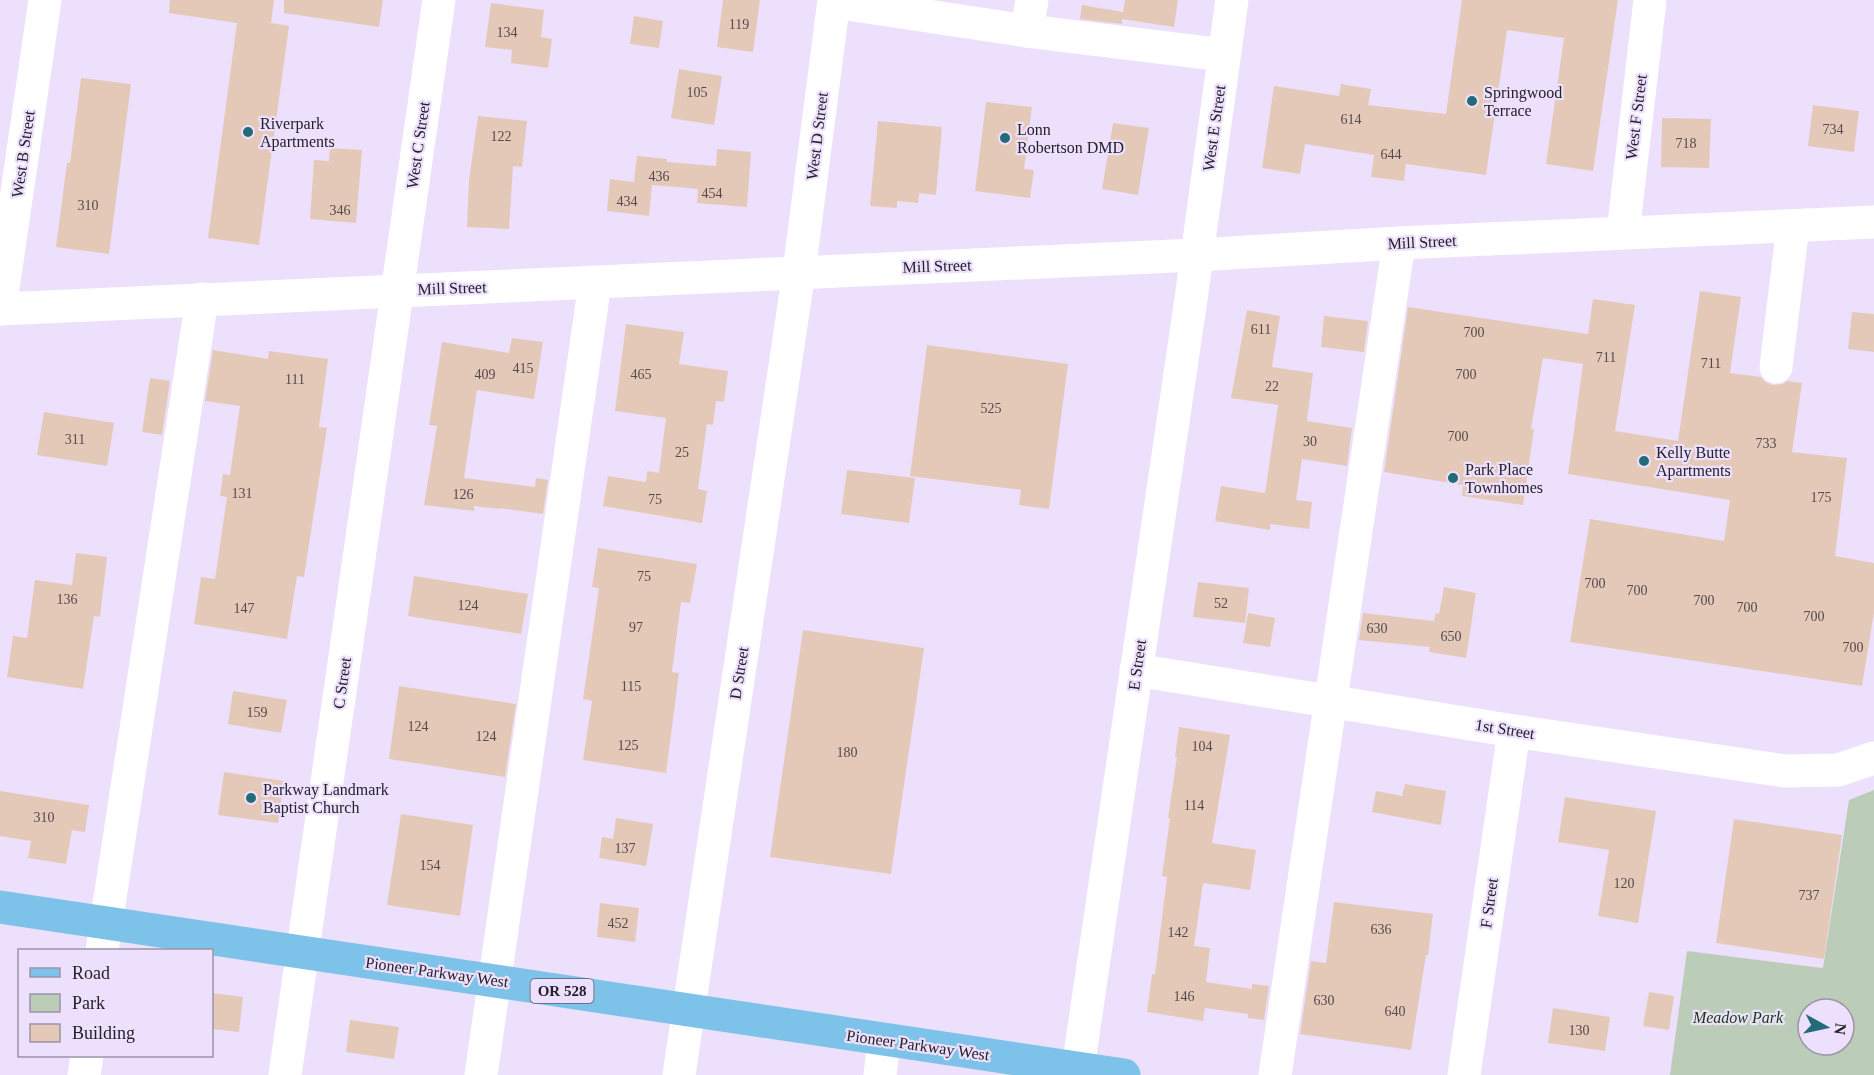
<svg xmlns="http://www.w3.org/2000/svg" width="1874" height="1075" viewBox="0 0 1874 1075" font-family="Georgia,serif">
<rect width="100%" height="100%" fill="#ece0fc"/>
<path fill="#bbccb8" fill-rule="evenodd" d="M1874,790v285h-204l17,-124 136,17 26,-168zM1808,1009h36v36h-36z"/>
<g fill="#e5c9b8">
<path d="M170,0h104l-3,23 18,3 -30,219 -51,-7 29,-215 -68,-10z"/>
<path d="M284,0h99l-4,27 -95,-14z"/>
<path d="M723,0h37l-7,52 -36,-5z"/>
<path d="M1125,0h53l-4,27 -52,-8v5l-42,-5 2,-14 41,7z"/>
<path d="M1462,0h156l-25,171 -47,-7 18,-126 -57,-8 -21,145 -80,-11 -2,17 -33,-4 3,-22 -69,-11 -5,30 -38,-6 12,-82 65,10 2,-12 30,5 -3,16 78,9z"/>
<path d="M491,3l53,7 -3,27 11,2 -4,29 -37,-5 1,-13 -27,-3z"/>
<path d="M634,16l29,5 -4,27 -29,-4z"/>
<path d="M679,69l43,7 -8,49 -43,-7z"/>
<path d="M81,78l50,6 -22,170 -53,-7 11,-84h3z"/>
<path d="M986,102l46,5 -8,62 10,1 -4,28 -55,-7z"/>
<path d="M1813,105l46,6 -5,41 -46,-6z"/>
<path d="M478,116l49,5 -5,46 -9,-1 -4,63 -42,-2 2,-47z"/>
<path d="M1662,118l49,1 -2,49 -48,-1z"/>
<path d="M878,121l64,6 -6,68 -17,-2 -1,10 -21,-2v7l-27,-2z"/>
<path d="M1113,123l36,5 -11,67 -36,-6z"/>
<path d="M330,148l32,2 -6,73 -46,-4 4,-59 15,1z"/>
<path d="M717,149l34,3 -4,55 -50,-4 1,-14 -46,-4 -3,31 -42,-5 3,-32 24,3 3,-26 30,3v3l49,4z"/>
<path d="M1700,291l41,6 -11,76 31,4 4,5 8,3 10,-1 4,-3 15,2 -10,69 55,6 -12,98 39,7v49l-12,74 -292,-44 20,-123 134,22 6,-41 -162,-26 15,-110 -40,-6 -12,71h3l-11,76 -61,-9 1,-11 -79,-13 24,-165 180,27 5,-35 42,6 -20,126 63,10z"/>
<path d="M1247,310l33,6 -8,51 41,6 -6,48 45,7 -5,38 -45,-7 -6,41 16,2 -3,27 -39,-5v6l-55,-9 6,-35 44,7 13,-88 -47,-7z"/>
<path d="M1852,312l22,2v38l-26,-3z"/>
<path d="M1324,316l44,5 -4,31 -43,-5z"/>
<path d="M626,324l58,8 -5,32 49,7 -4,31 -8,-1 -3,24 -6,-1 -9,65 9,2 -5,32 -99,-17 5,-30 38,6 1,-11 12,2 7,-55 -51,-7z"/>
<path d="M512,338l31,4 -9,57 -57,-9 -13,88 71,9 1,-9 12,2 -5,34 -44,-6v1l-25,-3v5l-50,-6 13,-79 -8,-1 13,-83 67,11z"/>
<path d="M927,345l141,19 -19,145 -30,-4 2,-15 -111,-14z"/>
<path d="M213,350l55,9 1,-8 59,8 -9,68 8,1 -23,149 -7,-1 -10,63 -93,-15 7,-47 14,2 12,-82 -7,-1 3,-22 7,1 10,-69 -35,-5z"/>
<path d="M150,378l20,3 -8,54 -20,-3z"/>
<path d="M44,412l70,11 -7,43 -70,-11z"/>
<path d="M847,470l68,8 -6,45 -68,-9z"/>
<path d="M598,548l99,16 -7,39 -9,-1 -9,70 7,1 -13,100 -83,-13 9,-59 -9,-2 16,-111 -7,-1z"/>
<path d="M76,553l31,4 -7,60 -6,-1 -11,73 -76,-12 6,-41 14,2 8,-58 37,5z"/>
<path d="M414,576l114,18 -7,40 -113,-18z"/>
<path d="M1198,582l51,6 -4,35 -52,-6z"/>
<path d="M1444,587l32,6 -10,65 -37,-6 1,-5 -71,-7 4,-27 71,8 2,-8 3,1z"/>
<path d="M1248,613l27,5 -5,29 -27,-4z"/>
<path d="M803,630l121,18 -33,226 -121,-17z"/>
<path d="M399,686l117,18 -11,73 -116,-18z"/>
<path d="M233,691l54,9 -6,33 -53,-9z"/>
<path d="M1179,727l51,8 -18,108 44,7 -6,40 -47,-7 -9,63 16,2 -4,34 46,7v-5l17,2 -5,34 -16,-2v-4l-43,-6 -2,13 -56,-9 5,-38h3l12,-97 -5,-1 8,-58h-2l9,-61h-2z"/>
<path d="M224,772l60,9 -6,42 -60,-8z"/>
<path d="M1405,784l41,7 -5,34 -69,-13 4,-21 26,5z"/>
<path d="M0,791l89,14 -4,27 -13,-2 -6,34 -38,-6 3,-17 -31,-5z"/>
<path d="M1565,797l91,14 -18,112 -40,-7 11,-66 -51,-8z"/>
<path d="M401,814l72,11 -13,91 -73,-11z"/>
<path d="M616,818l37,6 -7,42 -47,-8 3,-21 11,2z"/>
<path d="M1734,819l108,16 -18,124 -108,-16z"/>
<path d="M1334,902l99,12 -5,41h-2l-15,95 -111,-16 11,-73 15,2z"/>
<path d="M600,903l39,5 -4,34 -38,-5z"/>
<path d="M1649,992l25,4 -5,34 -26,-4z"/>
<path d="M212,993l31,4 -4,35 -27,-3z"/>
<path d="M1553,1008l57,9 -5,34 -57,-8z"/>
<path d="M350,1020l49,7 -5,32 -48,-7z"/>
</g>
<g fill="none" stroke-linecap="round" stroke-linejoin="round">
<g stroke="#fff" stroke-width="33">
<path d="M834,2l193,29 197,24"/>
<path d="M1027,31l5,-31"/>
<path d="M1623,233l27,-233"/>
<path d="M0,309l1196,-54 203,-12 475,-21"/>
<path d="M0,309l45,-309"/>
<path d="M1776,367l17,-141"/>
<path d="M1136,670l378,61 271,40 53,-1 36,-12"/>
<path d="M102,950l100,-651"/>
<path d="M84,1075l3,-19"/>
<path d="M285,1075l154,-1075"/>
<path d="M481,1075l114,-792"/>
<path d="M679,1075l120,-803 35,-272"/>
<path d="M880,1075l4,-35"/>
<path d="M1077,1075l114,-776 41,-299"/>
<path d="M1275,1075l124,-832"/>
<path d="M1464,1075l50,-344"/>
</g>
<path stroke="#7cc2e9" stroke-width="33" d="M0,907l1124,168"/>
</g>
<g fill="#236b78" stroke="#ece0fc" stroke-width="2">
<circle cx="1472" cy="101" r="6"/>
<circle cx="248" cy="132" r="6"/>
<circle cx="1005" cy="138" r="6"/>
<circle cx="1644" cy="461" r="6"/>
<circle cx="1453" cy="478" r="6"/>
<circle cx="251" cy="798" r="6"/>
</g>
<g text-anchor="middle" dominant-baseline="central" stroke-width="4.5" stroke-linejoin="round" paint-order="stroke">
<g font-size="14" fill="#554a4e">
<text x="739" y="24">119</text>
<text x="507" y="32">134</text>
<text x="697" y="92">105</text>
<text x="1351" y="119">614</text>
<text x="1833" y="129">734</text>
<text x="501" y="136">122</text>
<text x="1686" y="143">718</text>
<text x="1391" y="154">644</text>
<text x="659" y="176">436</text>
<text x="712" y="193">454</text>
<text x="627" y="201">434</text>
<text x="88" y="205">310</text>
<text x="340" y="210">346</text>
<text x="1261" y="329">611</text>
<text x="1474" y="332">700</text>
<text x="1606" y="357">711</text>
<text x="1711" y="363">711</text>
<text x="523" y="368">415</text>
<text x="485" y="374">409</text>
<text x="641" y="374">465</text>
<text x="1466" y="374">700</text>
<text x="295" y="379">111</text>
<text x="1272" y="386">22</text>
<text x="991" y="408">525</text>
<text x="1458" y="436">700</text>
<text x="75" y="439">311</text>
<text x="1310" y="441">30</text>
<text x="1766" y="443">733</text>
<text x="682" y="452">25</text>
<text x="242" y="493">131</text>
<text x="463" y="494">126</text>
<text x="1821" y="497">175</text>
<text x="655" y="499">75</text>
<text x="644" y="576">75</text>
<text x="1595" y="583">700</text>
<text x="1637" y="590">700</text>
<text x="67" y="599">136</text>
<text x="1704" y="600">700</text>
<text x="1221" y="603">52</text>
<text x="468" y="605">124</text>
<text x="1747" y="607">700</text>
<text x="244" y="608">147</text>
<text x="1814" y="616">700</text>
<text x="636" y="627">97</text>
<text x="1377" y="628">630</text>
<text x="1451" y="636">650</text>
<text x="1853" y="647">700</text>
<text x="631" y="686">115</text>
<text x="257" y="712">159</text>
<text x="418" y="726">124</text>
<text x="486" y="736">124</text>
<text x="628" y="745">125</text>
<text x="1202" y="746">104</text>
<text x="847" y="752">180</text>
<text x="1194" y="805">114</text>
<text x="44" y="817">310</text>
<text x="625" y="848">137</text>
<text x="430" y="865">154</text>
<text x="1624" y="883">120</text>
<text x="1809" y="895">737</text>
<text x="618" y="923">452</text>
<text x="1381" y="929">636</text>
<text x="1178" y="932">142</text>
<text x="1184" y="996">146</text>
<text x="1324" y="1000">630</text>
<text x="1395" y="1011">640</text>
<text x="1579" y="1030">130</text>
</g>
<rect fill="#ece0fc" stroke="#615a69" stroke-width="1.5" x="530.5" y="979" width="63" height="24" rx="4.5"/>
<g font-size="15" font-weight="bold" fill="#25202a">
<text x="562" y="991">OR 528</text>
</g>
<g font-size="16" fill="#25202a" stroke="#ece0fc" text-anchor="start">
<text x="1484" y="92">Springwood<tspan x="1484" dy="18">Terrace</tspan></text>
<text x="260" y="123">Riverpark<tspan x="260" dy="18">Apartments</tspan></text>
<text x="1017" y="129">Lonn<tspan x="1017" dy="18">Robertson DMD</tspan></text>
<text x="1656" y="452">Kelly Butte<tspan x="1656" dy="18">Apartments</tspan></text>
<text x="1465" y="469">Park Place<tspan x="1465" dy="18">Townhomes</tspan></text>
<text x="263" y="789">Parkway Landmark<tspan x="263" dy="18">Baptist Church</tspan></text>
</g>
<g font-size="16" fill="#25202a" stroke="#ece0fc">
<text transform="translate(1636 117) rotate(-83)">West F Street</text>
<text transform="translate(1214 128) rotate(-82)">West E Street</text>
<text transform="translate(817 136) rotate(-83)">West D Street</text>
<text transform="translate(418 145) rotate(-82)">West C Street</text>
<text transform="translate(23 154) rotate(-82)">West B Street</text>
<text transform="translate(1422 242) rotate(-3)">Mill Street</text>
<text transform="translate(937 266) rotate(-2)">Mill Street</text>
<text transform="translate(452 288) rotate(-2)">Mill Street</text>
<text transform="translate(1137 665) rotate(-82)">E Street</text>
<text transform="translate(739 673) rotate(-81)">D Street</text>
<text transform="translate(342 683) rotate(-82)">C Street</text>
<text transform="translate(1505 729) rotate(9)">1st Street</text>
<text transform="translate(1489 903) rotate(-82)">F Street</text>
<text transform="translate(437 972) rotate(8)">Pioneer Parkway West</text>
<text transform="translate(918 1045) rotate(8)">Pioneer Parkway West</text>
</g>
<g font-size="16" font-style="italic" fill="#14390e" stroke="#ece0fc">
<text x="1738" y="1017">Meadow Park</text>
</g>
</g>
<rect x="18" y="949" width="195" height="108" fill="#ece0fc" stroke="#9c93a8" stroke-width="1.5"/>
<rect x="30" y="968" width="30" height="9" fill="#7cc2e9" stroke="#9c93a8" stroke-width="1.5"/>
<text x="72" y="979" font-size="18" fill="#25202a">Road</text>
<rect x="30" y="994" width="30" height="18" fill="#bbccb8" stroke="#9c93a8" stroke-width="1.5"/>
<text x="72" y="1009" font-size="18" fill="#25202a">Park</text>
<rect x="30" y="1024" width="30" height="18" fill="#e5c9b8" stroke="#9c93a8" stroke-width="1.5"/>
<text x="72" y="1039" font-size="18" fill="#25202a">Building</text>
<g transform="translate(1826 1027) rotate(98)"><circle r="28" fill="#ece0fc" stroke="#9c93a8" stroke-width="1.5"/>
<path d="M0-4.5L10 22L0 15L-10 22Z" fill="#236b78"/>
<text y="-9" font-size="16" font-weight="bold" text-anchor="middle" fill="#25202a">N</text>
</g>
</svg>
